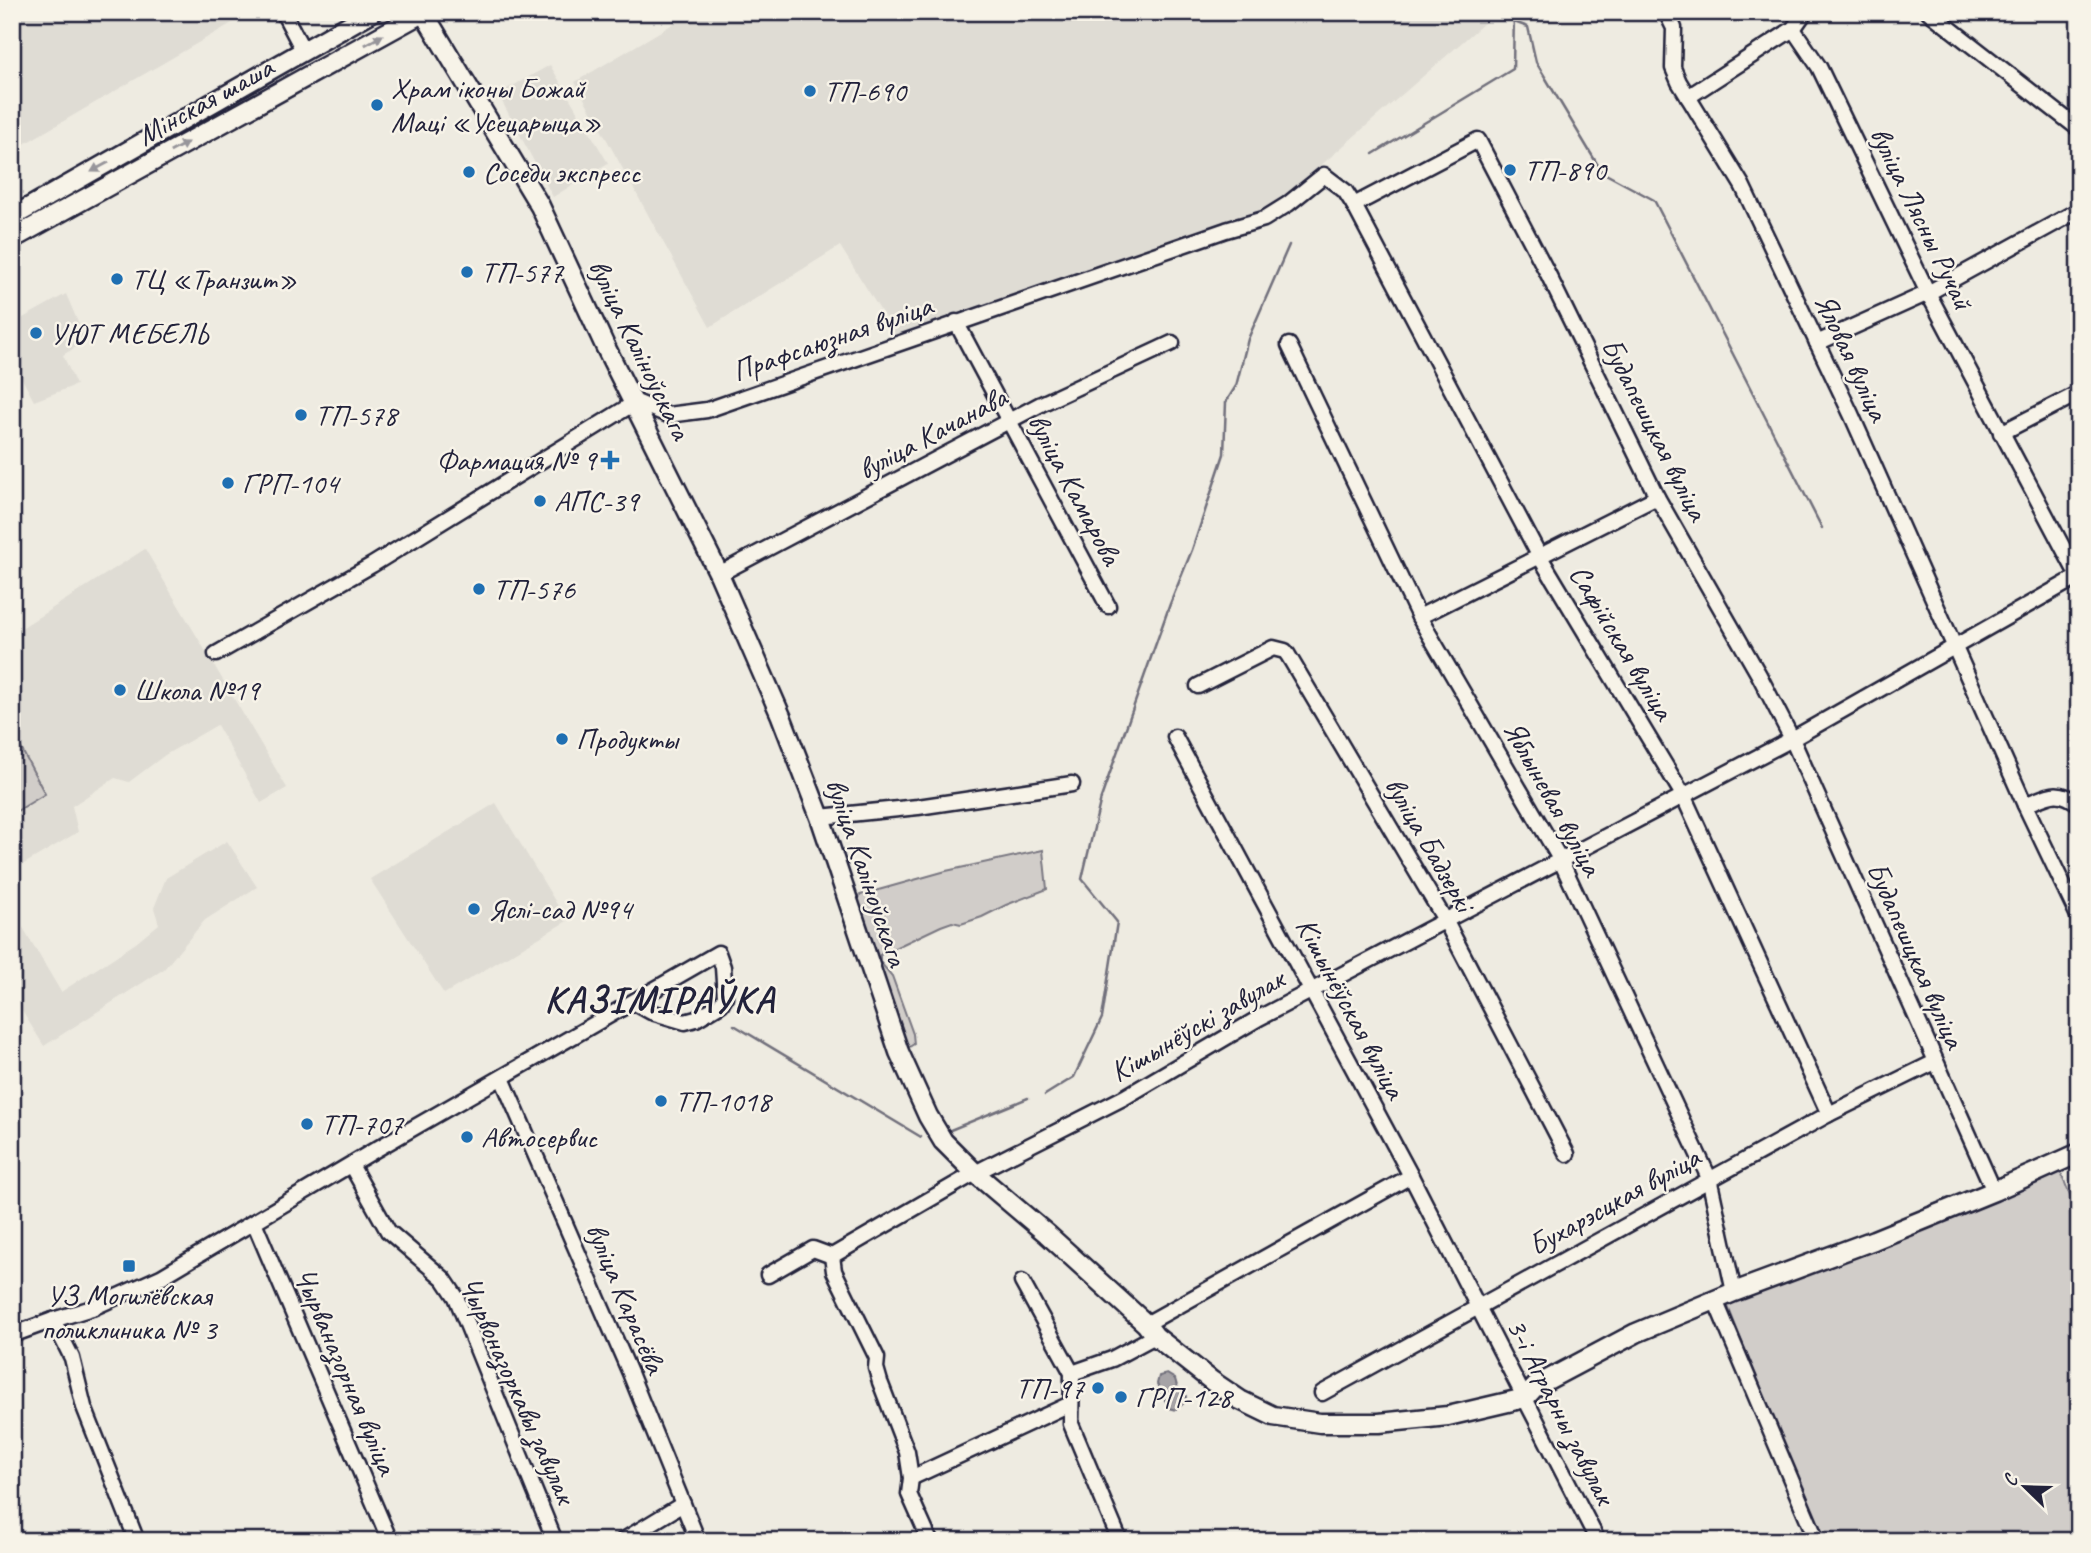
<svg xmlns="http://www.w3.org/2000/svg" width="2091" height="1553" viewBox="0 0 2091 1553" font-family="Caveat,sans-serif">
<rect width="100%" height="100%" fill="#eeebe1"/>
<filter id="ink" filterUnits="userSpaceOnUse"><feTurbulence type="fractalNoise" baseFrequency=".0143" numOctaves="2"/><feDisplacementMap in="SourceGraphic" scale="14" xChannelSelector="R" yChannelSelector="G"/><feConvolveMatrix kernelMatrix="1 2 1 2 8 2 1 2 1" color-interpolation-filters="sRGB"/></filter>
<g filter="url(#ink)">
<g fill="#dfdcd4">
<path d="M12,12h239l-239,139z"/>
<path d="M687,12h801l3,5 -235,205 -357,118 -59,-94 -130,81 -135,-245 113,-67z"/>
<path d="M550,65l58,98 -55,34 -55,-103z"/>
<path d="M66,294l20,47 -23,14 13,30 -42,16 -22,-41 7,-5 -7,-12v-19z"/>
<path d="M145,549l142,239 -26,15 -44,-78 -52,30 -36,27 -14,-4 -43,28 6,26 -66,39v-237z"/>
<path d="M496,803l71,118 -123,73 -74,-115z"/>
<path d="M227,841l30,46 -52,33 -41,49 -120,77 -32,-51v-86l49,83 75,-49 23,-19 -5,-16 12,-30z"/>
</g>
<g fill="#d1cdc9" stroke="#7a7882" stroke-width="2">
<path d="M12,731l33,63 -33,20z"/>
<path d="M1043,850l4,39 -41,16 -24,12 -21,7 -9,-2 -11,4 -61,29v7l12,14 21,58 1,10 -8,5 -56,-151 96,-27z"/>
<path d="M2060,1170l19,49v322h-258l-94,-237z"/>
</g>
<path fill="#a6a3a6" stroke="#716f7b" stroke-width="2" d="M1167,1374l8,5 2,7 9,10 -1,6 -9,8 -7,-2 -12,-24 2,-8z"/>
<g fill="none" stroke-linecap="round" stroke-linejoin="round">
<g stroke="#716f7b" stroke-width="2.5">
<path d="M1514,22l14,5 8,35 66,110 52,28 168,328"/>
<path d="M1373,154l140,-85 1,-57"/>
<path d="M734,1025l187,112"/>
<path d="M1045,1095l29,-18 28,-59 15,-96 -35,-43 19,-81 69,-194 22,-54 32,-96 2,-52 10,-16 12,-47 41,-94"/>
<path d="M948,1131l80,-33"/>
</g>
<defs>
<g id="minor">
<path d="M283,12l21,40"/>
<path d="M1666,12l8,16 -1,40 6,14 63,103 109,229 174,391 54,113"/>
<path d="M1929,12l150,117"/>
<path d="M1793,29l26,38 109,226 151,285"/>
<path d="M1688,97l105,-68 12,-17"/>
<path d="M1354,205l186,352 143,238 146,319"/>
<path d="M956,322l152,284"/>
<path d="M1817,343l111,-50 151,-83"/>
<path d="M1289,345l130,272 141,242 149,319 25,114"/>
<path d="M2001,433l78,-40"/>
<path d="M719,574l322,-170 131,-61"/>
<path d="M1419,617l238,-120"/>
<path d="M216,654l156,-89 264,-163 32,13 39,-5 519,-180 38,-11 24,-15 36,-29 21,16 9,14 124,-65 70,134 109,223 102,178 33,64 202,452"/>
<path d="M1198,686l75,-38 12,3 3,4 157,265 122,234"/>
<path d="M1175,737l236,439 187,365"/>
<path d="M2025,805c23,-9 32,-18 54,-1"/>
<path d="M820,817l98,-10 154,-23"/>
<path d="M502,1078l128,295 68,168"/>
<path d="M351,1165l37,66 56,48 12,18 99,244"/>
<path d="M254,1222l136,319"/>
<path d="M832,1256l2,15 43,87 -1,10 4,14 27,70 4,26 -2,16 21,47"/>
<path d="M768,1275l45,-26 19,7 143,-83 150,-76 134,-79 533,-279 287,-163"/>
<path d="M1022,1282l50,91 -1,51 49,117"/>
<path d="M1715,1300l102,241"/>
<path d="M53,1320l19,38 12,49 53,134"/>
<path d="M1146,1324l265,-148"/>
<path d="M12,1335l41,-15 39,-12 69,-31 214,-127 343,-197 5,14 2,30 -4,7 -25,15 -11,3 -34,-10 -18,-10"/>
<path d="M1072,1373l40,-14 43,-23"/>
<path d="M1322,1393l507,-279 106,-52"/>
<path d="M911,1478l159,-74"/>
<path d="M622,1541l61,-37"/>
</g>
<g id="major">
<path d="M423,12l117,194 65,140 114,228 62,142 39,101 79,235 29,64 15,25 32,32 72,61 99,90 9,12 57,45 28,19 33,16 47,7h59l69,-7 77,-18 11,-12 100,-53 98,-41 140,-52 120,-49 85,-38"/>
<path d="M12,217l360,-205"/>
<path d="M12,239l412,-227"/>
</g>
</defs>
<use href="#minor" stroke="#22223b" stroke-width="19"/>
<use href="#major" stroke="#22223b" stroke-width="23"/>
<use href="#minor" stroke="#f7f3e8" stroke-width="14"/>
<use href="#major" stroke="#f7f3e8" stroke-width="18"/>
</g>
<defs><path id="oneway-solid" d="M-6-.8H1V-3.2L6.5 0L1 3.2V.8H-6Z" transform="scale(1.75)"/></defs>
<g fill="#97959a">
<use href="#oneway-solid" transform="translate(374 40) rotate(-29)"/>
<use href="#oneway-solid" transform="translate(179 147) rotate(-29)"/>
<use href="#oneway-solid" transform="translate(100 167) rotate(151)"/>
</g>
</g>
<g fill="#1f6fb2" stroke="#f7f3e8" stroke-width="2.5">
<circle cx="810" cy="91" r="7"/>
<circle cx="377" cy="105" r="7"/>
<circle cx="1510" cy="170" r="7"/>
<circle cx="469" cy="172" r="7"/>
<circle cx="467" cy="272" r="7"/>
<circle cx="117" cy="279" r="7"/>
<circle cx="36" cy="333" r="7"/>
<circle cx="301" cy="415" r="7"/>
<path d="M606.5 449.5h7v7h7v7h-7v7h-7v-7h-7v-7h7z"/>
<circle cx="228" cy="483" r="7"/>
<circle cx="540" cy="501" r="7"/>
<circle cx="479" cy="589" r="7"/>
<circle cx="120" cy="690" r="7"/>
<circle cx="562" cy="739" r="7"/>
<circle cx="474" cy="909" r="7"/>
<circle cx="661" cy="1101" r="7"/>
<circle cx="307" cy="1124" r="7"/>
<circle cx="467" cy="1137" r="7"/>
<rect x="122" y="1259" width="14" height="14" rx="3.5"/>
<circle cx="1098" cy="1388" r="7"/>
<circle cx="1121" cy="1397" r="7"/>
</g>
<g text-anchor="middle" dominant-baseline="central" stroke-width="5" stroke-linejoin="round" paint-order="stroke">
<g font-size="30" fill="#22223b" stroke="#f7f3e8" text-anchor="start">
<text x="391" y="88">Храм іконы Божай<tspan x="391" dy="34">Маці «Усецарыца»</tspan></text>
<text x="824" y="91">ТП-690</text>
<text x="1524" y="170">ТП-890</text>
<text x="483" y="172">Соседи экспресс</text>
<text x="481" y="272">ТП-577</text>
<text x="131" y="279">ТЦ «Транзит»</text>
<text x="50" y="333">УЮТ МЕБЕЛЬ</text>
<text x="315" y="415">ТП-578</text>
<text x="596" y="460" text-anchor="end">Фармация № 9</text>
<text x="242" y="483">ГРП-104</text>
<text x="554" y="501">АПС-39</text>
<text x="493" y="589">ТП-576</text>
<text x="134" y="690">Школа №19</text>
<text x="576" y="739">Продукты</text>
<text x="488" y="909">Яслі-сад №94</text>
<text x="675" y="1101">ТП-1018</text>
<text x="321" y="1124">ТП-707</text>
<text x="481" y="1137">Автосервис</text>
<text x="129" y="1295" text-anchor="middle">УЗ Могилёвская<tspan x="129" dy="34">поликлиника № 3</tspan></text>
<text x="1084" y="1388" text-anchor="end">ТП-97</text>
<text x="1135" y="1397">ГРП-128</text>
</g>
<g font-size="30" fill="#22223b" stroke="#f7f3e8">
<text transform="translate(205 101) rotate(-29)">Мінская шаша</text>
<text transform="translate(1922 218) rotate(64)">вуліца Лясны Ручай</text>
<text transform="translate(832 338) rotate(-19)">Прафсаюзная вуліца</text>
<text transform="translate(640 349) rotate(64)">вуліца Каліноўскага</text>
<text transform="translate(1852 357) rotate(65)">Яловая вуліца</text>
<text transform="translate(1655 429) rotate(63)">Будапешцкая вуліца</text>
<text transform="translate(932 433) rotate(-28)">вуліца Качанава</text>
<text transform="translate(1075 489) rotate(62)">вуліца Камарова</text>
<text transform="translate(1622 642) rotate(59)">Сафійская вуліца</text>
<text transform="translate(1553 798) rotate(61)">Яблыневая вуліца</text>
<text transform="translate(1430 844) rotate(60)">вуліца Бадзеркі</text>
<text transform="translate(867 872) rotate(71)">вуліца Каліноўскага</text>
<text transform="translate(1916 955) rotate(66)">Будапешцкая вуліца</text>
<text transform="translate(1351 1008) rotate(62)">Кішынёўская вуліца</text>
<text transform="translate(1197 1025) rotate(-30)">Кішынёўскі завулак</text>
<text transform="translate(1614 1201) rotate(-29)">Бухарэсцкая вуліца</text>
<text transform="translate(626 1298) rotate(67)">вуліца Карасёва</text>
<text transform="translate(346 1371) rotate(67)">Чырваназорная вуліца</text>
<text transform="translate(518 1390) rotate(66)">Чырвоназоркавы завулак</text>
<text transform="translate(1561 1411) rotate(63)">3-і Аграрны завулак</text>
</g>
<g font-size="37" font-weight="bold" letter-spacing="2" fill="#22223b" stroke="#f7f3e8">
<text x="660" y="999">КАЗІМІРАЎКА</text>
</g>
</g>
<rect width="2091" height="1553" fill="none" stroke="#f7f3e8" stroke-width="42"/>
<rect x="21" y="21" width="2049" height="1511" fill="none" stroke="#22223b" stroke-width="2.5" filter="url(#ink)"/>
<g transform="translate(2025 1487) rotate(293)" stroke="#f7f3e8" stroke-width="5" paint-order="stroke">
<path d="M0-5L12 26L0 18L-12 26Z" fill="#22223b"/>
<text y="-10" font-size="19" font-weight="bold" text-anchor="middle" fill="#22223b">С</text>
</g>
</svg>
